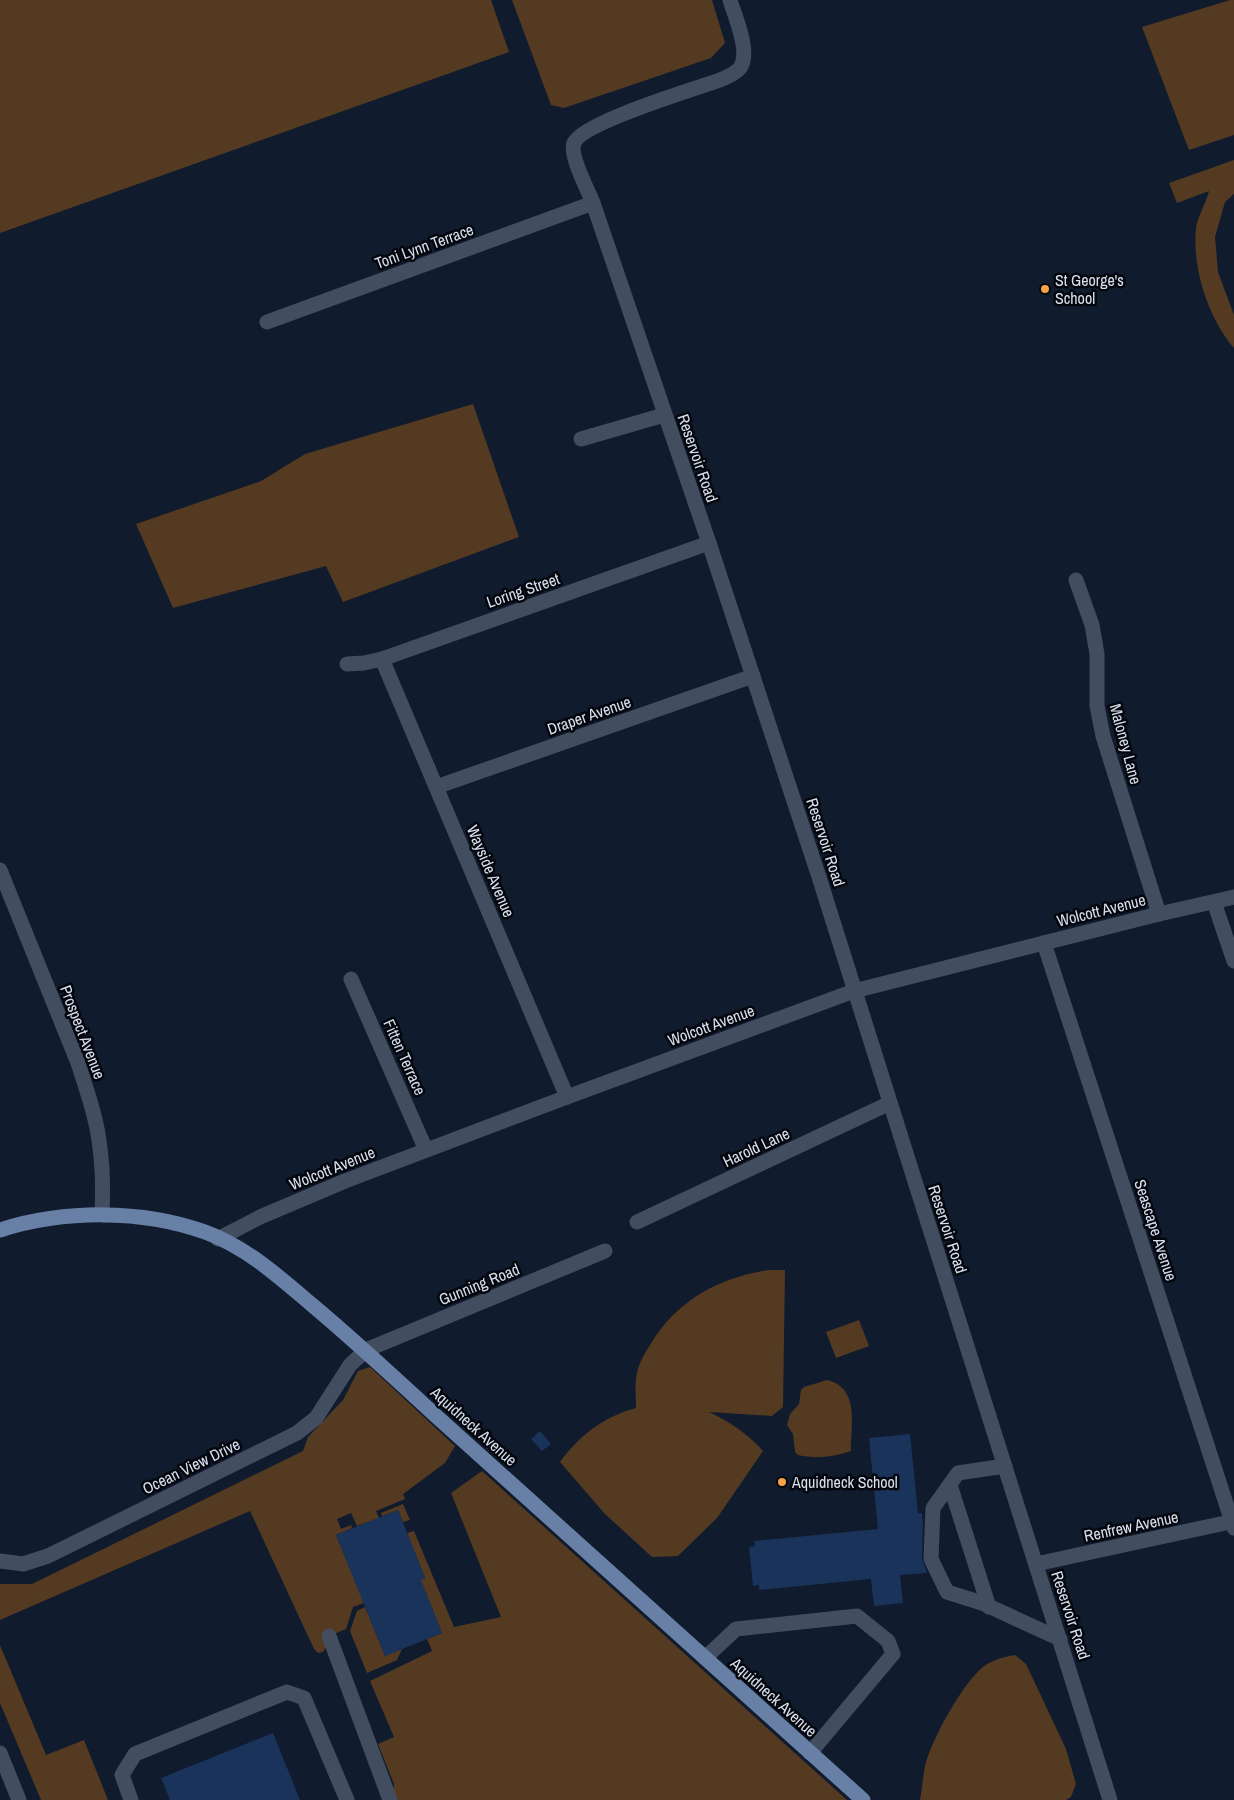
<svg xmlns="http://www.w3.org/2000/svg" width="1234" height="1800" viewBox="0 0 1234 1800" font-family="'Archivo Narrow',sans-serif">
<rect width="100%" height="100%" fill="#101b2d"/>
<g fill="#543a21">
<path d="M0,0h491l18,52 -509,181z"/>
<path d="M512,0h200l13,43 -14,15 -147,50 -13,-3z"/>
<path d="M1230,0h4v135l-45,15 -47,-123z"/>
<path d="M1234,160v34l-9,8 -10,35 3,35 16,43v33c-26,-30 -42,-80 -38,-120 2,-12 10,-25 13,-37l-32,12 -8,-20z"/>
<path d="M473,404l46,133 -176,65 -17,-36 -153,42 -37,-84 125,-43 44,-27z"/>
<path d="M769,1270h16l-2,137 -11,9 -63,-4c21,10 38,21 54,39l-46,67 -39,38 -26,1 -47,-43 -45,-52c20,-27 43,-45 76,-54 0,-12 -2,-27 2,-39 2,-8 7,-16 12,-24 26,-44 69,-68 119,-75z"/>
<path d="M859,1320l10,26 -33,12 -10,-26z"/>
<path d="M370,1367l85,79 -10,17 -42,31 2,5 -29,12 3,7 -22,8 -6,-13 -14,6 4,10 10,-4 1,3 -16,7 28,68 -11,4 -7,22 -12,5 -11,18 -5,1 -4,-4 -64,-138 -250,109v-36h32l271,-133 5,-14 35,-37 15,-29z"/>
<path d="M827,1380c33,8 24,45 24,71 -17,6 -35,8 -53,4l-3,-3 -2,-18 -6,-9 3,-11 9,-10 2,-14 3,-3z"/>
<path d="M482,1471l365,329h-451l-3,-6 1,-10 -16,-40 16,-7 -24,-56 62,-30 -5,-12 15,-6 -20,-49 -4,-3 7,-3 -18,-45 7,-2 40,96 47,-10 -50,-124z"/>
<path d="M403,1504l7,16 -7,2 -5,-12 -16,6 -1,-3z"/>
<path d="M365,1607l20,49 17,-7 -5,11 -30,13 -17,-42 7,-20z"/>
<path d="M0,1645l46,110 38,-15 24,60h-67l-41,-97z"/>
<path d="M1015,1655l11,9 40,85 10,35 -5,13 -5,3h-146c2,-11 3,-23 5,-34 6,-26 38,-83 58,-99 9,-7 20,-10 32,-12z"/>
</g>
<g fill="#1a335a">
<path d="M540,1431l11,13 -9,7 -11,-12z"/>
<path d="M910,1434l8,79h4l1,10 -1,36 5,14 -27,2 3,28 -29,3 -3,-27 -112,11v-5l-6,1 -4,-39 6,-1 -1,-5 124,-12 -9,-91z"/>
<path d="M398,1510l27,68 -4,2 21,53 -57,23 -49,-121z"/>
<path d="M273,1733l27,67h-130l-9,-22z"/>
</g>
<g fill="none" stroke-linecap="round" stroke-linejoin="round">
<g stroke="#424e60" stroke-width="15">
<path d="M730,0c5,17 21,52 10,68 -5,6 -13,9 -20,12 -25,9 -137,42 -146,63 -5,12 14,47 19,60l116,340 110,334 291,923"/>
<path d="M267,322l326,-119"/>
<path d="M581,439l83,-24"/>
<path d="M1076,580l16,45 5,29v52l6,30 56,178"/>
<path d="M382,659l185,438"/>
<path d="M347,664l17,-1 18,-4 327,-116"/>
<path d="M436,787l317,-111"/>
<path d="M0,870l78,193c9,28 19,56 22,85 3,22 3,44 2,66"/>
<path d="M1214,902l20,59"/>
<path d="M1044,943l190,585"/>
<path d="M351,979l75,171"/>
<path d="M637,1222l253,-119"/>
<path d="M218,1239l42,-22 85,-36 222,-84 287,-106 305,-77 75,-17"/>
<path d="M1005,1466l-47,7 -25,35 -2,51 16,33 35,11 78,36"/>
<path d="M950,1485l39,122"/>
<path d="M0,1561l23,3 25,-8 249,-123 19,-15 34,-53 16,-15 239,-99"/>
<path d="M1036,1564l198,-43"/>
<path d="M329,1636l61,164"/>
<path d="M705,1658l31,-29 121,-13 31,25 5,13 -83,99"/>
<path d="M0,1753l19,47"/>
<path d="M131,1800l-9,-25 13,-21 152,-62 17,6 43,102"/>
</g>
<path stroke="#6880a6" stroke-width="15" d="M0,1230c63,-20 142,-21 205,2 41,15 73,44 106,72 43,36 83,73 124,111l428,385"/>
</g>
<g fill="#f7a248" stroke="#03060d" stroke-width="2">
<circle cx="1045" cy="289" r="5"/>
<circle cx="782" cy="1482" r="5"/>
</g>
<g text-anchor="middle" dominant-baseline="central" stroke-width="5" stroke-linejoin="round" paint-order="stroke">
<g font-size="16" fill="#d8e0ed" stroke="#03060d">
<text transform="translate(424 246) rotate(-20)">Toni Lynn Terrace</text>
<text transform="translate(698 458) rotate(71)">Reservoir Road</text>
<text transform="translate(523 590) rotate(-19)">Loring Street</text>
<text transform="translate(589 715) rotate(-19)">Draper Avenue</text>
<text transform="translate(1126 744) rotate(75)">Maloney Lane</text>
<text transform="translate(826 842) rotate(72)">Reservoir Road</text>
<text transform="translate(491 871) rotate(67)">Wayside Avenue</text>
<text transform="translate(1101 910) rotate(-14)">Wolcott Avenue</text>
<text transform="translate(711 1025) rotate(-20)">Wolcott Avenue</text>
<text transform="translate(83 1032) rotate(69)">Prospect Avenue</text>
<text transform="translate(405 1057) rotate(66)">Fitten Terrace</text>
<text transform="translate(756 1147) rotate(-25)">Harold Lane</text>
<text transform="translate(332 1168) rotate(-22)">Wolcott Avenue</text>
<text transform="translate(948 1229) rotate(72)">Reservoir Road</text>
<text transform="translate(1156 1230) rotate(72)">Seascape Avenue</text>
<text transform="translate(479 1284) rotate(-22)">Gunning Road</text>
<text transform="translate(474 1426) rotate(42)">Aquidneck Avenue</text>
<text transform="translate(191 1466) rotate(-26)">Ocean View Drive</text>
<text transform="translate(1131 1526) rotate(-12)">Renfrew Avenue</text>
<text transform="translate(1071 1615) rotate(72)">Reservoir Road</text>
<text transform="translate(774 1697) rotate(42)">Aquidneck Avenue</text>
</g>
<g font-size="16" fill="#d8e0ed" stroke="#03060d" text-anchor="start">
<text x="1055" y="280">St George's<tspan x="1055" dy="18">School</tspan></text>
<text x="792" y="1482">Aquidneck School</text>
</g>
</g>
</svg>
